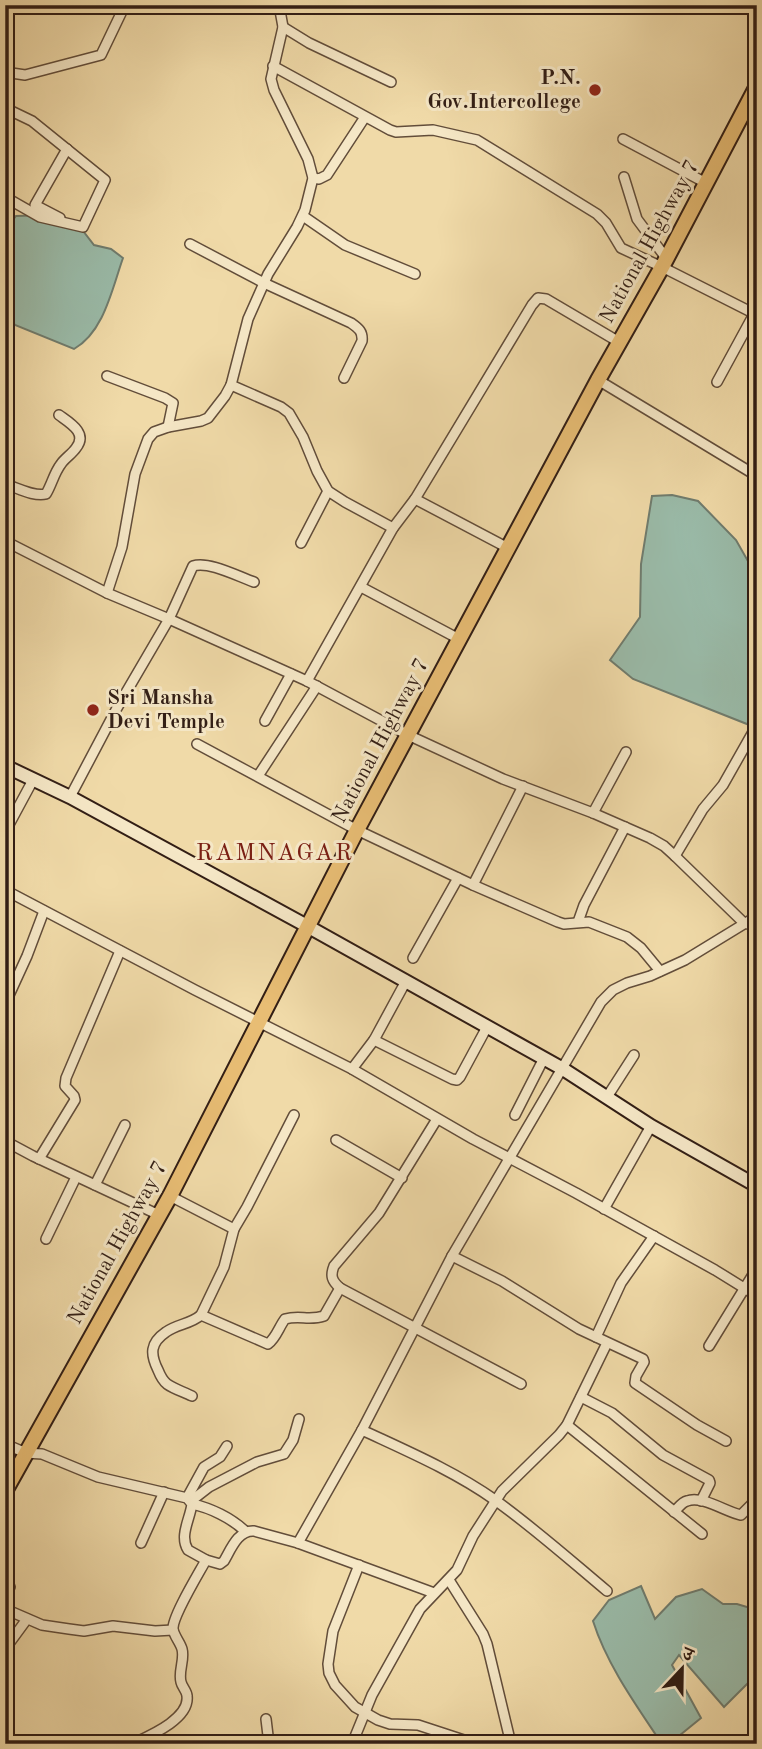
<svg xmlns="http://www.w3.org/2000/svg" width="762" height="1749" viewBox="0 0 762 1749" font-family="'Old Standard TT','Noto Serif Devanagari',serif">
<rect width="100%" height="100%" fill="#f0daa8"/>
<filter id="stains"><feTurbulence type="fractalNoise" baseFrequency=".00286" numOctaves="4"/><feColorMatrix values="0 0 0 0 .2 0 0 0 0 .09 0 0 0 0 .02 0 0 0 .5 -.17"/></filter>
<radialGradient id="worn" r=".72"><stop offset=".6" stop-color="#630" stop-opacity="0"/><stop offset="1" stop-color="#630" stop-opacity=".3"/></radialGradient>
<g fill="#9abba9" stroke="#707c6e" stroke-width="2">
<path d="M48,215l32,12 14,18 17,4 12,9c-11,31 -19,74 -49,91l-59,-24 -10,-12v-83l11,-14z"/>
<path d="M672,495l26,6 38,39 21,37v122l-5,27 -119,-47 -23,-19 30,-43 1,-53 11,-68z"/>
<path d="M641,1586l14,33 21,-22 26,-8 21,15h14l20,6v64l-33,33 -45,-52 -7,10 29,53 -32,26h-7c-26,-39 -55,-79 -69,-123l16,-21z"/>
</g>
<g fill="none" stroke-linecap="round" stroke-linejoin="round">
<defs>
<g id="minor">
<path d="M283,27l26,16 82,39"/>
<path d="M273,66l117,64 6,2 37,-2 44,10 120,74 9,9 15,25 41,19 95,48"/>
<path d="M5,72l20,3 76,-20 24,-50"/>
<path d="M5,108l27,13 73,59 -22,47 -43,-10 -35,-20"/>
<path d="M623,139l83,44"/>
<path d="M624,177l13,42 29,39"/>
<path d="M313,178l6,1 8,-4 38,-58"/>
<path d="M303,216l42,29 70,29"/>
<path d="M60,218l-25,-13 32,-56"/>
<path d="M190,244l74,39 87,40c7,5 12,8 11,18l-18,37"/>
<path d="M107,376l58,22 8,5 -5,24"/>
<path d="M598,380l159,96"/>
<path d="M717,382l37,-68"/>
<path d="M231,385l50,22 8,6 14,24 14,34 11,20 17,11 48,26"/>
<path d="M5,484c13,4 29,13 41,10 6,-10 8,-21 15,-30 4,-6 11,-10 15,-16 12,-15 -6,-25 -17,-33"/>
<path d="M415,499l93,49"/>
<path d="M5,541l102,52 62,26 138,62 101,54 95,44 90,34 57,25 14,8 11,10 69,67 13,3"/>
<path d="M301,543l27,-52"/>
<path d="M361,587l98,52"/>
<path d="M107,593l15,-46 13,-73 13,-35 6,-7 14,-5 33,-6 7,-3 17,-22 6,-11 17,-66 20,-45 29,-47 8,-17 8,-32 -5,-19 -34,-69 -3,-11 12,-52 -4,-22"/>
<path d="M307,681l86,-153 22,-29 117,-194 6,-7 8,1 73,43"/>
<path d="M265,721l26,-47"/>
<path d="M197,744l160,86 116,55 85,37 6,2 25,-2 38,15 14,11 19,23"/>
<path d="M258,776l59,-90"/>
<path d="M70,797l47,-89 52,-89 24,-53c16,-5 44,10 61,16"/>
<path d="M593,813l33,-61"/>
<path d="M5,832l28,-52"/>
<path d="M675,856l28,-47 20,-24 34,-60"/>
<path d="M473,885l50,-99"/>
<path d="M5,890l190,100 157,79 121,70 103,54 139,77 42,26"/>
<path d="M578,922l6,-17 41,-78"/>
<path d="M413,958l45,-80"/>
<path d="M5,1004l22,-48 17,-45"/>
<path d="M374,1040l78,39 5,1 3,-3 27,-50"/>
<path d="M352,1069l22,-29 32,-59"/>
<path d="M607,1097l27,-42"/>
<path d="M515,1115l29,-57"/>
<path d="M437,1119l-58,94 -45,53c-4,10 -2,15 6,22l181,96"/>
<path d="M336,1140l66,38"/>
<path d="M5,1141l28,15 126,59"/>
<path d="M39,1159l36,-59 -1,-4 -9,-10 1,-8 54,-127"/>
<path d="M95,1185l30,-60"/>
<path d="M170,1196l64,33"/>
<path d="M604,1209l47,-83"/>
<path d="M46,1239l30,-62"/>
<path d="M452,1256l50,25 77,48 64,30 1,3 -8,14 -1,7 62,42 29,16"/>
<path d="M201,1315l67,29c8,-6 11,-17 17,-25 15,-4 24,2 39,-3l16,-28"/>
<path d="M596,1337l25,-54 33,-47"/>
<path d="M709,1346l48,-78"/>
<path d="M192,1396c-8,-4 -18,-7 -25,-12 -5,-4 -7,-9 -9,-14 -8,-16 -8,-27 8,-38 11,-8 25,-8 35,-17l23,-48 10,-38 13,-22 47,-92"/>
<path d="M581,1397l31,16 51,42 46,25 1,3 -9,18"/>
<path d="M567,1425l135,109"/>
<path d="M362,1430c45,21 92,41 133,70 39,28 75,60 112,91"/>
<path d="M5,1444l21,9 16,1 56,23 89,21 5,6c-2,15 -13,32 -4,46l18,10 14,4 4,-3c7,-12 14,-31 30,-30l44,12 136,50"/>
<path d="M187,1498l17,-31 16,-10 7,-11"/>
<path d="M191,1501l18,-14 48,-25 27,-8 9,-14 6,-21"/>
<path d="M192,1504c19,4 39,14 53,27"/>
<path d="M674,1512c4,-4 8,-10 13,-11 15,-6 39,11 54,14l16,-16"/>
<path d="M141,1543l23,-51"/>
<path d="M298,1543l64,-113 90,-174 149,-254 12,-12 14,-7 23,-7 35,-16 72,-44"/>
<path d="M359,1565l-26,66 -5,33 1,9 6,12 20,22 23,13 12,4 28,1 58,19"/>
<path d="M449,1580l34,54 4,10 24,100"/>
<path d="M5,1594l5,-7"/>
<path d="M5,1609l37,16 27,4 15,2 29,-5 42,5 18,-1"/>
<path d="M5,1649l22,-30"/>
<path d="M266,1719l3,25"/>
<path d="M132,1744c17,-8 58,-25 55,-48 0,-5 -5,-9 -6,-14 -3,-11 4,-22 1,-33 -2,-7 -8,-13 -9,-20 -1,-12 26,-56 33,-69"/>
<path d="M352,1744l20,-49 48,-86 37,-39 16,-34 29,-45 57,-56 8,-10 40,-82"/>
</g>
<path id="secondary" d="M5,766l65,31 237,129 256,143 88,57 106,60"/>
<g id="primary">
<path d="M5,1491l165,-295 187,-366 241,-450 64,-113 95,-181"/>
<path d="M5,1740l4,4"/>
</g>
</defs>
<use href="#minor" stroke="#624d3a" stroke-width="12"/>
<use href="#secondary" stroke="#321e15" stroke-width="16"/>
<use href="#primary" stroke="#321e15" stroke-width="18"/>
<use href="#minor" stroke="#f5e7c6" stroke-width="9"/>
<use href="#secondary" stroke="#f5e7c6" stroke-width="12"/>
<use href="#primary" stroke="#e8bd74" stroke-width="14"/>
</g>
<g fill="#8f2418" stroke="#f5e7c6" stroke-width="2.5">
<circle cx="595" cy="90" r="7"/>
<circle cx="93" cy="710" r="7"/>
</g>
<g text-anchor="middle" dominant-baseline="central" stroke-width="6" stroke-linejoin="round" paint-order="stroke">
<g font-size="21" font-weight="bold" fill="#321e15" stroke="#f5e7c6" text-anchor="end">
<text x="581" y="78">P.N.<tspan x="581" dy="24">Gov.Intercollege</tspan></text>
<text x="107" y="698" text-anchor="start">Sri Mansha<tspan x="107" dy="24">Devi Temple</tspan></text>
</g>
<g font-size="21" fill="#321e15" stroke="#f5e7c6">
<text transform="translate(650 242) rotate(-61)">National Highway 7</text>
<text transform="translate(381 741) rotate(-62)">National Highway 7</text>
<text transform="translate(118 1243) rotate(-61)">National Highway 7</text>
</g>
<g font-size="24" letter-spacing="2" fill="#7a1f14" stroke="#f5e7c6">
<text x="275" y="854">RAMNAGAR</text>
</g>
</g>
<rect width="762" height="1749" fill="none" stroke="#f0daa8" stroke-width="28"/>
<rect x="7" y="7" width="748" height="1735" fill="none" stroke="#321e15" stroke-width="3.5"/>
<rect x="14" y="14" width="734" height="1721" fill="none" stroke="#321e15" stroke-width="2"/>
<g transform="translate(682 1669) rotate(22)" stroke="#f5e7c6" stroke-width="5" paint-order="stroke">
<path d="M0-5L12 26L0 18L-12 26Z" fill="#321e15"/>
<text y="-10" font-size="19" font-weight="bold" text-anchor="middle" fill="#321e15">उ</text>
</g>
<rect width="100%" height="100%" filter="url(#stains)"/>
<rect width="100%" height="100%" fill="url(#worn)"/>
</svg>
